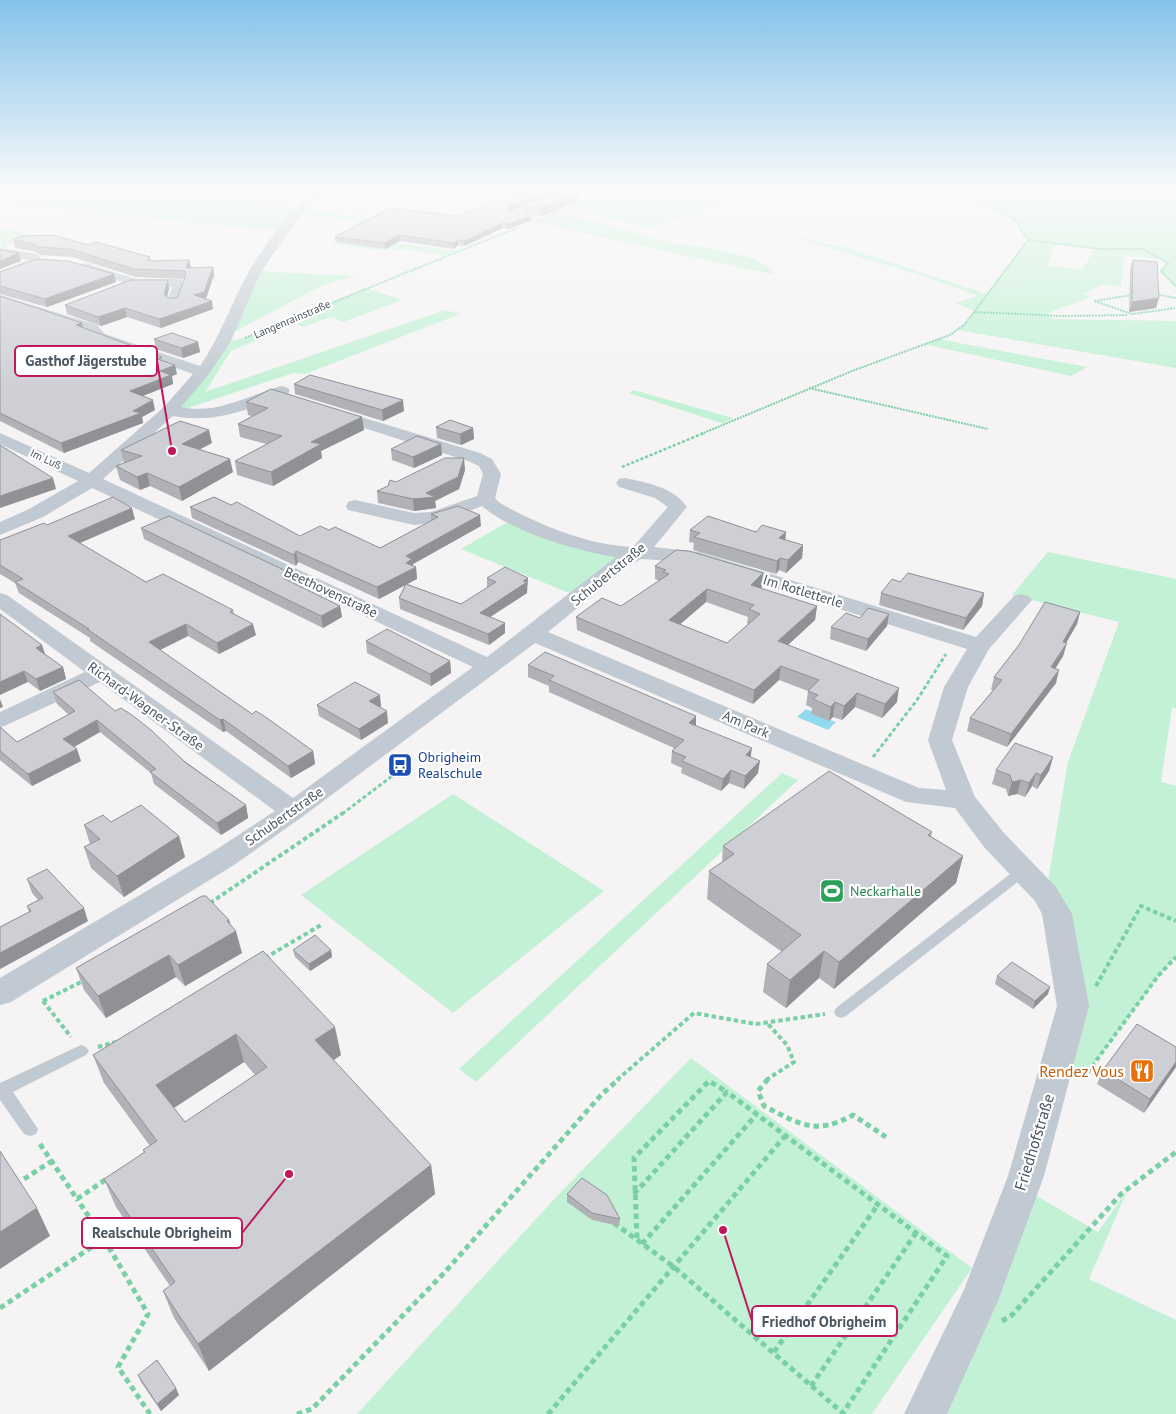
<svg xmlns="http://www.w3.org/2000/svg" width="1176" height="1414" viewBox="0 0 1176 1414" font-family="'PT Sans',sans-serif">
<rect width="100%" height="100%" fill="#f5f3f3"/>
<g fill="#c3f1d5" fill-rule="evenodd">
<path d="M0,192h205l94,15 -19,24 -280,-28z"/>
<path d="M611,192h82l35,9 -78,27 -80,-20z"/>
<path d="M963,192h213v94l-15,-15 6,-8 -6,-4 -37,-3 -3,31 -18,-3 -20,10 8,3 -43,16 5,6 123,2v47l-219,-38 8,-6 10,-13 -20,-8 23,-7 -58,-21 -140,-42 63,14 144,47 41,-54c-12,-34 -43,-28 -65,-48zM1055,244l39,4h1l-13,22 -35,-5z"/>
<path d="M300,209l52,7 13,-7 4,1 -12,7 84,10 -104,15 48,7 11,-6 61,8 -12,5 -39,-7 -29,1 -45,-7 27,-22 -61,-8z"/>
<path d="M559,212l117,32c20,1 71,10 88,20 4,2 7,7 11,11l-242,-53z"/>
<path d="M0,229l23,3 -22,20z"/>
<path d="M255,271l99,5 -33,10 -87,46z"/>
<path d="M366,288l37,12 -60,22 -12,-5 -27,10 -8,-3 -65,27 -26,41 240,-82 15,4 -155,60 -12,-1 -108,36 30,6 -45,-5 53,-67 25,-6z"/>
<path d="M938,339l149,28 -16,9 -148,-32z"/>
<path d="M633,390l100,28 -10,5 -5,-1 -89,-29z"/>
<path d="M515,518l107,33 -43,46 -118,-48z"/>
<path d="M1048,552l128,27v129l-4,-1 -11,75 15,4v171l-18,20 -73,99 -28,-14 16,-56 -27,-112 22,-132 51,-140 -107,-27z"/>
<path d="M782,773l16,7 -322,302 -17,-13z"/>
<path d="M453,794l151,97 -151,122 -152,-118z"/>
<path d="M691,1058l281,210 -100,146h-515l203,-221z"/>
<path d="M1128,1189l-39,90 87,41v94h-240l94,-222 68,40z"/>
</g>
<path fill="#90daee" d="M806,709l7,3 -1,2 24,8 -8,8 -31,-13z"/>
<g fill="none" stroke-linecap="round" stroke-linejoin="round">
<g stroke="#7ad0a6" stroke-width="2" stroke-dasharray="2 1" stroke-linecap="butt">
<path d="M548,216l48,-18"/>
<path d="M1028,240l72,9h43l25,14 -7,8 15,16"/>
<path d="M1156,294l20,4"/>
<path d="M1132,295l-38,6 38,13 44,-6"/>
<path d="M975,312l88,4 65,-1"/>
<path d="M245,338l274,-111"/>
<path d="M809,388l179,41"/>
<path d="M701,434l151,-63 98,-36 15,-11 63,-84 -12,-19 -53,-29"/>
</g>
<path stroke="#7ad0a6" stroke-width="2.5" stroke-dasharray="3 2" stroke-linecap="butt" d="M622,467l82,-34"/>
<g stroke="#7ad0a6" stroke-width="3" stroke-dasharray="4 2.5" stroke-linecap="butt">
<path d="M873,757l44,-57 29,-46"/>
<path d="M342,814l62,-47 -10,-6"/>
</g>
<g stroke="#7ad0a6" stroke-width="4" stroke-dasharray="4.5 3" stroke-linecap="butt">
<path d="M210,903l133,-90"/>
<path d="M265,958l56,-33"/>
<path d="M1096,986l45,-80 35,15"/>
<path d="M43,1001l40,-20"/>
<path d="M43,1001l28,36"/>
<path d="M98,1047l18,-5"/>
<path d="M1082,1075l3,1 73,-100 18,-19"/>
<path d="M617,1080l77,-67 62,11 69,-10"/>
<path d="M766,1080l28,-18 -7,-17 -20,-22"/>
</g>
<g stroke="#7ad0a6" stroke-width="5" stroke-dasharray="5.5 4" stroke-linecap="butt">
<path d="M768,1079l-10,12 6,15c36,18 51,30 89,9l33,22"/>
<path d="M40,1144l37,55 31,-21"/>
<path d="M24,1179l28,-18"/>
<path d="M634,1194l93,-102 220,164 -104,157"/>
<path d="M614,1223l60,44 170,147"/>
<path d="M637,1238l-3,-80 75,-77 18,11"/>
<path d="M104,1239l44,75 -30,53 32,47"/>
<path d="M642,1244l114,-129"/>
<path d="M0,1308l104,-69 -27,-40"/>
<path d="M1002,1321l10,-6 109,-121 55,-42"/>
<path d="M774,1352l103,-146"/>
<path d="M811,1386l105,-153"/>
<path d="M297,1414l15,-5 133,-137 157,-178 17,-15"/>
<path d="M548,1414l237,-278"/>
</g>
<g fill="#c1cad2" fill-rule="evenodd">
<path d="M602,192h9l1,1 -3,2z"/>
<path d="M535,203l5,1 -23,9 23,6v2l-31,-8z"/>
<path d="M1023,866l5,2 2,3 -2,3 -182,142 -5,2 -5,-2 -2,-4 2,-4 182,-140z"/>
<path d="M81,1045l5,2 3,4 -3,4 -73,37 25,37 -2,5 -6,2 -6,-2 -24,-34v-17z"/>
</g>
<g fill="#c1cad2" fill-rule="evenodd">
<path d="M313,192h12l-21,19 -34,48 -10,15 -30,69 -22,32 -27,32c37,8 66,-12 101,-21l6,2 2,3 -2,3c-39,15 -73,30 -115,22l-70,63 384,178 129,-100c-37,-5 -106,-26 -134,-51l-41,16 -27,3 -66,-15 -2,-4 2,-4 7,-2 59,13 17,-1 46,-16 6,-22 -4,-8 -11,-5 -142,-45 -2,-3 2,-3h12l142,43 12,6 9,15 -6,24 5,5c39,22 87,42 133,44l35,-40 -13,-9 -36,-11 -3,-4 3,-4 6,-1c23,5 48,9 62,29l-33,40 45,5 277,85 38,-41 7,-2 7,2 4,4 -43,49 -21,38 -16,53 23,57 29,36 52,54 16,27 17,92 -45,170 -46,125 -51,113h-43l59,-122 45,-116 49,-170 -15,-92 -7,-13 -51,-54 -29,-39 -49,-6 -371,-159 -233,174 -68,48 -223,137 -11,3v-27l214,-127 61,-40 -175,-129 -100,46v-16l85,-40 -85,-63v-16l7,2 286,203 180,-131 -381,-179 -49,29 -43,18v-13l29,-13 49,-28 -78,-37v-11l89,40 75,-66 29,-33 -98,-34 -8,-9 -87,-28v-8l97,30 8,9 95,32c20,-29 31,-62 48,-93 17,-29 40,-59 65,-81zM641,559l48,3 278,87 -23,38 -16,53 18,50 -27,-2 -371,-156 82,-67z"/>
<path d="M0,248l37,6 6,7 -43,19v-9l29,-11 -29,-4z"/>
<path d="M85,263l51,16h44l6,4 -5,19 -7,4 -7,-4 5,-15 -38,-1 -28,12 -7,-4 2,-3 22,-9 -42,-12 -2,-3 2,-3z"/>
</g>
</g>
<g fill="#b0b2b7" fill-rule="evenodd">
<path d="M547,192l1,3 30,6 -35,15 -20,-3v-7l-12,5 20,5v5l-23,8 -5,-1 -39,18 -6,-1 -4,4 -54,-8 -15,8 -49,-7 -1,-5 122,-21z"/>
<path d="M13,240l75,5 62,12 1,4 38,-1 2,8 22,-1 1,8 -8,24 7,10 -52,19 -34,-11 -26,9 -34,-12 -2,-9 103,-25 1,9 -2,9h10l7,-19 -48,-2 -64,-20 -31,-2 -8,-4 -18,-3z"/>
<path d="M1133,260l23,48 -27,4 1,-43z"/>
<path d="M0,272l116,10 -69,25 -47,-13z"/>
<path d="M0,296l162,61 1,4 14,13 -5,2 1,8 -30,12 12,14 -13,7 1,6 -79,30 -64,-32z"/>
<path d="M154,339l44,3 2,10 -17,6 -27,-9z"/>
<path d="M294,384l110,27 -21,10 -88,-27z"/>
<path d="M246,402l116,15 2,13 -43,21 1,7 -49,28 -36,-11 -2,-14 32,-17 -27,-7 -2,-13 14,-8 -4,-1z"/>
<path d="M436,427l37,1 1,11 -13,6 -24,-7z"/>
<path d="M212,443l-12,6 33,23 -51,29 -32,-15 -10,4 -20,-10 -4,-14 8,-3 -3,-13z"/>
<path d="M391,449l51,6 -28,13 -22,-8z"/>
<path d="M465,470l-6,19 -24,12 1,7 -22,3 -36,-8 -1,-12 19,-9z"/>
<path d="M190,507l110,29 29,-6 51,18 51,-27v-7l50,12 -68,38v2l3,1 1,12 -10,5 54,20 26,-16v-10l41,10h-1v5l-37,24 15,16 -16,12 -89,-36 -1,-11 6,-13 -26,14 -81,-37 -2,4 -104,-48z"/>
<path d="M135,519l-56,24 67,39 87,28 1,4 22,21 -37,19 -31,-18 -28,14 92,64 61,37 2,13 -24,14 -65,-47 -3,1 -133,-91v-3l-71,-45 -4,-10 -15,-9v-34l47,-15z"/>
<path d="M141,528l147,53 52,25 2,11 -19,11 -179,-89z"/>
<path d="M690,530l96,2 -1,8 18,5 -1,13 -16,15 -7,-3 -3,4 -83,-24 1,-7 -5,-1z"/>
<path d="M655,566l107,21 -2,1 57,18 -2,14 -27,25 109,57 -15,16 -27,-11 -13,13 -9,-3 -4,4 -18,-7 1,-6 -6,-3 2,-14 -29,-11 -26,24 -176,-74 -1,-13 45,-11 38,-25 -4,-2zM706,602l42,15 -1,6 1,1 -21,19 -47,-19z"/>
<path d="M900,582l84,11 -2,13 -19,24 -84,-25 2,-12z"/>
<path d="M1080,612l-3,12 -11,19 -3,13 -8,13 1,14 -49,64 -40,-16 3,-13 23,-28h-2l3,-13 25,-32z"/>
<path d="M0,614l45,40 18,13 3,12 -26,12 -12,-9z"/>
<path d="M889,614l-2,12 -21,25 -36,-12 1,-12z"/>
<path d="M366,641l84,20 1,12 -20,13 -64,-33z"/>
<path d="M528,665l168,61 55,31 7,16 -14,16 -15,-6 -8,8 -40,-18 1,-5 -11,-5 1,-12 2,-3 -125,-56v-6l-21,-9z"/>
<path d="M53,692l62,19 131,94 2,13 -27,17 -67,-51 -3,-11 -51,-41 -26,15 7,14 -49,25 -32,-26v-33l17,15 52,-27 -12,-11z"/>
<path d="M317,705l64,1 -2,1 9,16 -27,17 -42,-24z"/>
<path d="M1053,757l-4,14 -12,18 -5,-3 -7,11 -8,-3 -9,2 -2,-7 -14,-5 4,-14z"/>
<path d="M111,822l68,14 6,21 -61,40 -33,-29 -7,-21 6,-3 -6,-19z"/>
<path d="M932,832l-1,5 32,19 -7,27 -122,106 -15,-11 -33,30 -23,-16 4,-28 15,-12 -75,-53 2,-28 13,-9 1,-16z"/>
<path d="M27,879l61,42 -88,48v-42l29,-15 -2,-6 11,-6 -6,-7z"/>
<path d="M229,920l13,33 -57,33 -9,-9 -70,41 -22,-28 -8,-22z"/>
<path d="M293,950h38l1,7 -22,14 -15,-14z"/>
<path d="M263,951l78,104 -8,5 98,105 4,29 -226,177 -35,-53 -11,-27 7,-5 -54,-79 -12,-28 40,-26 -1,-3 7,-4 -46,-63 -11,-28zM244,1062l11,13 -70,47 -11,-14z"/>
<path d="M997,976l51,18 -15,15 -38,-25z"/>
<path d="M1176,1047v20l-32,46 -47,-29 6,-14z"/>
<path d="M567,1194l53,25 -1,7 -27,-6 -25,-18z"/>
<path d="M138,1375l41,20 -18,16 -20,-29z"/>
</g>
<g fill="#909195">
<path d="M544,192h3l1,4 -25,9v1l-16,6v-5z"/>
<path d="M578,193v8l-35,15v-8z"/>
<path d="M531,216v5l-23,8v-5z"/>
<path d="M503,223v5l-39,18v-5z"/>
<path d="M399,235l1,6 -15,8v-6z"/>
<path d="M458,240v5l-4,4v-6z"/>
<path d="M19,253l2,8 -21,8v-8z"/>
<path d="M189,260l2,8h-5z"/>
<path d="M213,267l1,8 -9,26 -11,-6z"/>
<path d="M114,274l2,8 -69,25 -2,-8z"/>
<path d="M168,280l1,9 -4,14 -1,-9z"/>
<path d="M1159,298l-3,10 -27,4 3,-10z"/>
<path d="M212,301l1,8 -52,19 -2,-9z"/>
<path d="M125,308l2,9 -26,9 -3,-9z"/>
<path d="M82,323l2,9 -8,-7z"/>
<path d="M198,342l2,10 -17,6 -2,-10z"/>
<path d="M175,365l2,9 -5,2 1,8 -41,16 -2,-9 30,-20z"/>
<path d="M153,400l2,10 -13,7 1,6 -79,30 -3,-10 72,-32z"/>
<path d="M403,400l1,11 -21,10 -1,-11z"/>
<path d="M362,417l2,13 -43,21 1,7 -49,28 -2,-14 40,-30z"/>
<path d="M473,428l1,11 -13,6 -1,-11z"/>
<path d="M209,430l3,13 -27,14 -3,-13z"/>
<path d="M441,444l1,11 -28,13 -1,-11z"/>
<path d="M464,458l1,12 -6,19 -24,12 1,7 -22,3 -1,-12 13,-6z"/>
<path d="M230,459l3,13 -51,29 -3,-14z"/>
<path d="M147,473l3,13 -10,4 -3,-13z"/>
<path d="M53,478l3,11 -56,19v-12z"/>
<path d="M132,508l3,11 -64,28 -3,-11z"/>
<path d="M480,515l1,11 -68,38v5l3,-2 1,12 -38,20 -2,-12 29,-31z"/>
<path d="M786,532l-1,12 -6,-6z"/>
<path d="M803,545l-1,13 -16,15 2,-13z"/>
<path d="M296,551l2,11 -2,4 -2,-11z"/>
<path d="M780,558l-1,12 -3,4 1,-13z"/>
<path d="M286,571l2,11 -5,-4z"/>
<path d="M763,573l-1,14 -13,12 2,-14z"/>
<path d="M528,578l-1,15 -46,30 -1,-10z"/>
<path d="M707,589l-1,13 -37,32v-14z"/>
<path d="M984,593l-2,13 -19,24 3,-12z"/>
<path d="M340,606l2,11 -19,11 -2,-12z"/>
<path d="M817,606l-2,14 -38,35 1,-14z"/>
<path d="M1080,612l-3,12 -18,31 4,-13z"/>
<path d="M889,614l-2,12 -21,25 2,-12z"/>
<path d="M505,623v10l-16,12 -1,-11z"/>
<path d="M186,624l2,12 -36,18 -3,-12z"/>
<path d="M253,624l3,11 -37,19 -2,-11z"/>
<path d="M1067,643l-4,13 -15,24 3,-13z"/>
<path d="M42,645l4,12 -10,-9z"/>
<path d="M450,661l1,12 -20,13 -1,-12z"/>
<path d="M781,666l-2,14 -26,24 1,-14z"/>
<path d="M63,667l3,12 -26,12 -4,-12z"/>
<path d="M1059,670l-3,13 -49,64 4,-13z"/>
<path d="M24,671l4,11 -28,13v-13z"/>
<path d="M899,688l-2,14 -15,16 3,-14z"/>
<path d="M857,693l-2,14 -13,13 2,-14z"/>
<path d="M380,695l1,11 -10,7 -2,-12z"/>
<path d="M0,699l3,8 -3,1z"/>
<path d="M835,702l-2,15 -4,4 2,-14z"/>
<path d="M387,711l1,12 -27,17 -2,-11z"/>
<path d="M696,716v12l-7,-5z"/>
<path d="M223,719l3,12 -3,1 -3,-12z"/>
<path d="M97,720l3,12 -33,19 -4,-12z"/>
<path d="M752,748l-2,13 -4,-6z"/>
<path d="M77,749l4,12 -49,25 -4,-12z"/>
<path d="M313,751l2,13 -24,14 -3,-12z"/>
<path d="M1053,757l-4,14 -12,18 4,-14z"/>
<path d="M760,761l-2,12 -14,16 1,-13z"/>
<path d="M731,770l-2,13 -8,8 2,-12z"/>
<path d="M1036,773l-4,13 -7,11 4,-14z"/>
<path d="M1021,780l-4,14 -9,2 4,-14z"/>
<path d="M246,805l2,13 -27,17 -4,-12z"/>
<path d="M179,836l6,21 -61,40 -7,-21z"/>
<path d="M963,856l-7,27 -122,106 5,-27z"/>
<path d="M84,908l4,13 -88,48v-16z"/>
<path d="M229,920l3,14 4,-3 6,22 -57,33 -7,-21z"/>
<path d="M331,950l1,7 -22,14 -1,-7z"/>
<path d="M824,951l-5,27 -33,30 4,-28z"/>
<path d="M169,955l7,22 -70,41 -8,-22z"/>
<path d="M1050,987l-2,7 -15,15 2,-8z"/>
<path d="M335,1027l6,28 -20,14 -6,-29z"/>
<path d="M236,1034l8,28 -78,51 -10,-28z"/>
<path d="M1176,1062v5l-32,46 6,-14z"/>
<path d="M431,1165l4,29 -226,177 -11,-27z"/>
<path d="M37,1208l13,28 -50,33v-37z"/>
<path d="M176,1388l3,7 -18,16 -4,-7z"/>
</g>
<g fill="#cdcfd5" stroke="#909195" fill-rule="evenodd">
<path d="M519,192h25l-37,15 1,3 23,6 -23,8 -5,-1 -39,18 -6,-1 -4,3 -55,-8 -14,8 -50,-6 56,-29 66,8z"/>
<path d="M565,192l13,1 -35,15 -20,-3 28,-11 9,1z"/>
<path d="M53,235l35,10 8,-3 54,15 -2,4 41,-1 -3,8 27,-1 -9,25 -10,3 18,6 -53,18 -34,-11 -27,9 -33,-12 66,-25h37l-4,14 3,4h10l9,-23 -1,-4 -51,-2 -64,-20 -32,-2 -7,-4 -18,-3 7,-4z"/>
<path d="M0,250l19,3 -19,8z"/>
<path d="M37,259l31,2 46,13 -69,25 -45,-13v-14z"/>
<path d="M1133,260l24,2 2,36 -27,4z"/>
<path d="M0,296l82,27 -6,2 86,32 -5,2 18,6 -15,6 11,4 -41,16 23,9 -20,11 8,2 -80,30 -61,-30z"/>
<path d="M172,333l26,9 -17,6 -27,-9z"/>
<path d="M310,375l93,25 -21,10 -88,-26z"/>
<path d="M271,389l91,28 -51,25 10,2 -50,28 -36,-11 47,-25 -44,-12 30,-16 -22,-6z"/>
<path d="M450,420l23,8 -13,6 -24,-7z"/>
<path d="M180,421l29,9 -27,14 48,15 -51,28 -32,-14 -10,4 -21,-11 26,-10 -21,-6z"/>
<path d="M417,436l24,8 -28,13 -22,-8z"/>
<path d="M0,445l53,33 -53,18z"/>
<path d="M445,458h19l-6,19 -32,16 9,4 -22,2 -36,-8 11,-5 2,-6 6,2z"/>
<path d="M113,497l19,11 -64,28 78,46 17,-8 70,36 -3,2 23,12 -36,19 -31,-19 -37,18 103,72 4,-3 11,7 46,33 -25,15 -65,-47 -3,1 -133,-91h2l-74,-47 8,-3 -23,-14v-25l44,-17 3,2z"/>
<path d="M214,497l17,8 6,-3 63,34 20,-10 9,4 6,-3 45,21 58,-31 -7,-3 27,-8 22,9 -74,41 6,3 -6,4 10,4 -39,20 -81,-36 -2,4 -104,-48z"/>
<path d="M169,516l117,55 -3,7 57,28 -19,10 -180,-88z"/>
<path d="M708,516l48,16 6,-7 24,7 -7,6 24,7 -15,15 -8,-2 -3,3 -83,-24 6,-4 -10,-3z"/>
<path d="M676,550l13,1 74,22 -12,12 66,21 -39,35 121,47 -14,16 -28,-11 -13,13 -9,-4 -4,5 -18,-8 5,-4 -10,-4 11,-11 -38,-14 -27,24 -178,-73 26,-19 19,8 48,-32 -6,-2 3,-2 -11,-4zM707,589l47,16 -5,4 11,5 -33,29 -58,-23z"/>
<path d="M505,567l23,11 -5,3 4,1 -47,31 25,10 -17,11 -89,-36 7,-14 55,20 35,-22 -9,-4z"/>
<path d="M908,573l76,20 -18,25 -85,-25 11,-14 8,3z"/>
<path d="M1045,602l35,10 -17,30 4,1 -16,24 8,3 -48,64 -41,-16 32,-38 -8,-3 25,-32z"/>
<path d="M868,608l21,6 -21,25 -37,-12 15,-14 14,5z"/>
<path d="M0,614l42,31 -6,3 27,19 -27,12 -12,-8 -24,11z"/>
<path d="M387,629l63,32 -20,13 -64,-33z"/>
<path d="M545,652l151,64 -7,7 63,25 -6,7 14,6 -15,15 -14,-6 -8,9 -41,-18 4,-4 -14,-6 12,-11 -135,-60 5,-4 -26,-11z"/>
<path d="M79,680l36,31 6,-3 11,7 19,15 35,33 60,42 -29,18 -67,-51 6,-3 -59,-49 -34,19 14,10 -49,25 -28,-23v-24l17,15 58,-31 -22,-19z"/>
<path d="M355,682l25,13 -11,6 18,10 -28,18 -42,-24z"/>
<path d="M1015,743l38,14 -12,18 -5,-2 -7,10 -8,-3 -9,2 -2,-7 -14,-5z"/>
<path d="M829,771l103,61 -4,3 35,21 -124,106 -15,-11 -34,29 -23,-16 34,-29 -92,-64 25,-17 -11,-8z"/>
<path d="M141,805l38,31 -62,40 -33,-29 16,-8 -16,-14 19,-10 8,7z"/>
<path d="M47,869l37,39 -84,45v-26l31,-16 -4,-5 16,-8 -16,-19z"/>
<path d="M202,896h4l23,24 -2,1 9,10 -58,34 -9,-10 -71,41 -22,-28z"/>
<path d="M315,935l16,15 -22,14 -16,-14z"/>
<path d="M263,951l72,76 -20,13 116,125 -233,179 -35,-53 12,-9 -71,-103 41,-27 -2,-2 14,-9 -64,-86zM236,1034l31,33 -82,55 -29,-37z"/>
<path d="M1012,962l38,25 -15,14 -38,-25z"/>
<path d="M1137,1024l39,23v15l-26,37 -47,-29z"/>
<path d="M0,1151l37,57 -37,24z"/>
<path d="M582,1178l25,17 13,24 -28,-6 -25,-19z"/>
<path d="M157,1360l19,28 -19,16 -19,-29z"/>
</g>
<linearGradient id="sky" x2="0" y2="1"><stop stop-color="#85c3ea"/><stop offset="0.49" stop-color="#fafafa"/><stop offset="1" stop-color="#fafafa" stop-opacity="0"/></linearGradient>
<rect width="1176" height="390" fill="url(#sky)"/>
<defs>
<symbol id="bus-square" viewBox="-11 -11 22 22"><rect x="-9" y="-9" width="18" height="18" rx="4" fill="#1a4fb4" stroke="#fff"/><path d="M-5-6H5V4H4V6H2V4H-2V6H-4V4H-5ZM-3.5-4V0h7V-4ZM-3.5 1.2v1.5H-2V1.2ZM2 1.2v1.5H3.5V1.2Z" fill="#fff"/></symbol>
<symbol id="stadium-square" viewBox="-11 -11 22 22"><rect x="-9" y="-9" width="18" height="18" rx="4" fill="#2e9e5b" stroke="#fff"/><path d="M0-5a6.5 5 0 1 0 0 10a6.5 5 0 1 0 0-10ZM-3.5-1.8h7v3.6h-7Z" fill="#fff"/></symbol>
<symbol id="restaurant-square" viewBox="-11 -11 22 22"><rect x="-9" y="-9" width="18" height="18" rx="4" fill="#e8710a" stroke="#fff"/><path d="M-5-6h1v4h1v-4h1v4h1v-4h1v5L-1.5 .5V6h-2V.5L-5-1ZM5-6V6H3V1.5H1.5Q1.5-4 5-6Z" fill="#fff"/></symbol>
</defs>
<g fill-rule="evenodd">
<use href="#bus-square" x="386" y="751" width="28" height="28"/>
<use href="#stadium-square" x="818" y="877" width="28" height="28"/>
<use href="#restaurant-square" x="1128" y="1057" width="28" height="28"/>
</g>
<g text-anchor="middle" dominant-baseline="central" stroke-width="4.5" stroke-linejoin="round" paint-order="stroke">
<g font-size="11" fill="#4a5661" stroke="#fff">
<text transform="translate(292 319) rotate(-23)">Langenrainstraße</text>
<text transform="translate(46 459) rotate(25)">Im Luß</text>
</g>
<g font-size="14" fill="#4a5661" stroke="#fff">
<text transform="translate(608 574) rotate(-39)">Schubertstraße</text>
<text transform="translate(803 591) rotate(17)">Im Rotletterle</text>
<text transform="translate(331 592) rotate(25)">Beethovenstraße</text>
<text transform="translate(146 706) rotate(36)">Richard-Wagner-Straße</text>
<text transform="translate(746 724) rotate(23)">Am Park</text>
<text transform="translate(284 816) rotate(-35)">Schubertstraße</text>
</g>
<g font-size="14" fill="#164399" stroke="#fff" text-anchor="start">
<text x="418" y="757">Obrigheim<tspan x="418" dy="16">Realschule</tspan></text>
</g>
<g font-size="14" fill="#27864d" stroke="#fff" text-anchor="start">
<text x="850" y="891">Neckarhalle</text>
</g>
<g font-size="16" fill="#c56008" stroke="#fff" text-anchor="end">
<text x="1124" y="1071">Rendez Vous</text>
</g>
<g font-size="16" fill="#4a5661" stroke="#fff">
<text transform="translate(1034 1142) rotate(-73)">Friedhofstraße</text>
</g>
</g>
<path fill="none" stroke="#c2185b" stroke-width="2" d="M172 451L157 361M289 1174L242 1233M723 1230L752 1321"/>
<g fill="#c2185b" stroke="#fff" stroke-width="2">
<circle cx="172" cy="451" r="5"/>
<circle cx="289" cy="1174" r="5"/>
<circle cx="723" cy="1230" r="5"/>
</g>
<g fill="#fff" stroke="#c2185b" stroke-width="2">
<rect x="15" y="346" width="142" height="30" rx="5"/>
<rect x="82" y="1218" width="160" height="30" rx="5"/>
<rect x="752" y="1306" width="145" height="30" rx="5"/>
</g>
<g font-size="15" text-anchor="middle" font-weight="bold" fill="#4a5661">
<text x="86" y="366">Gasthof Jägerstube</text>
<text x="162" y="1238">Realschule Obrigheim</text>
<text x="824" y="1327">Friedhof Obrigheim</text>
</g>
</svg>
